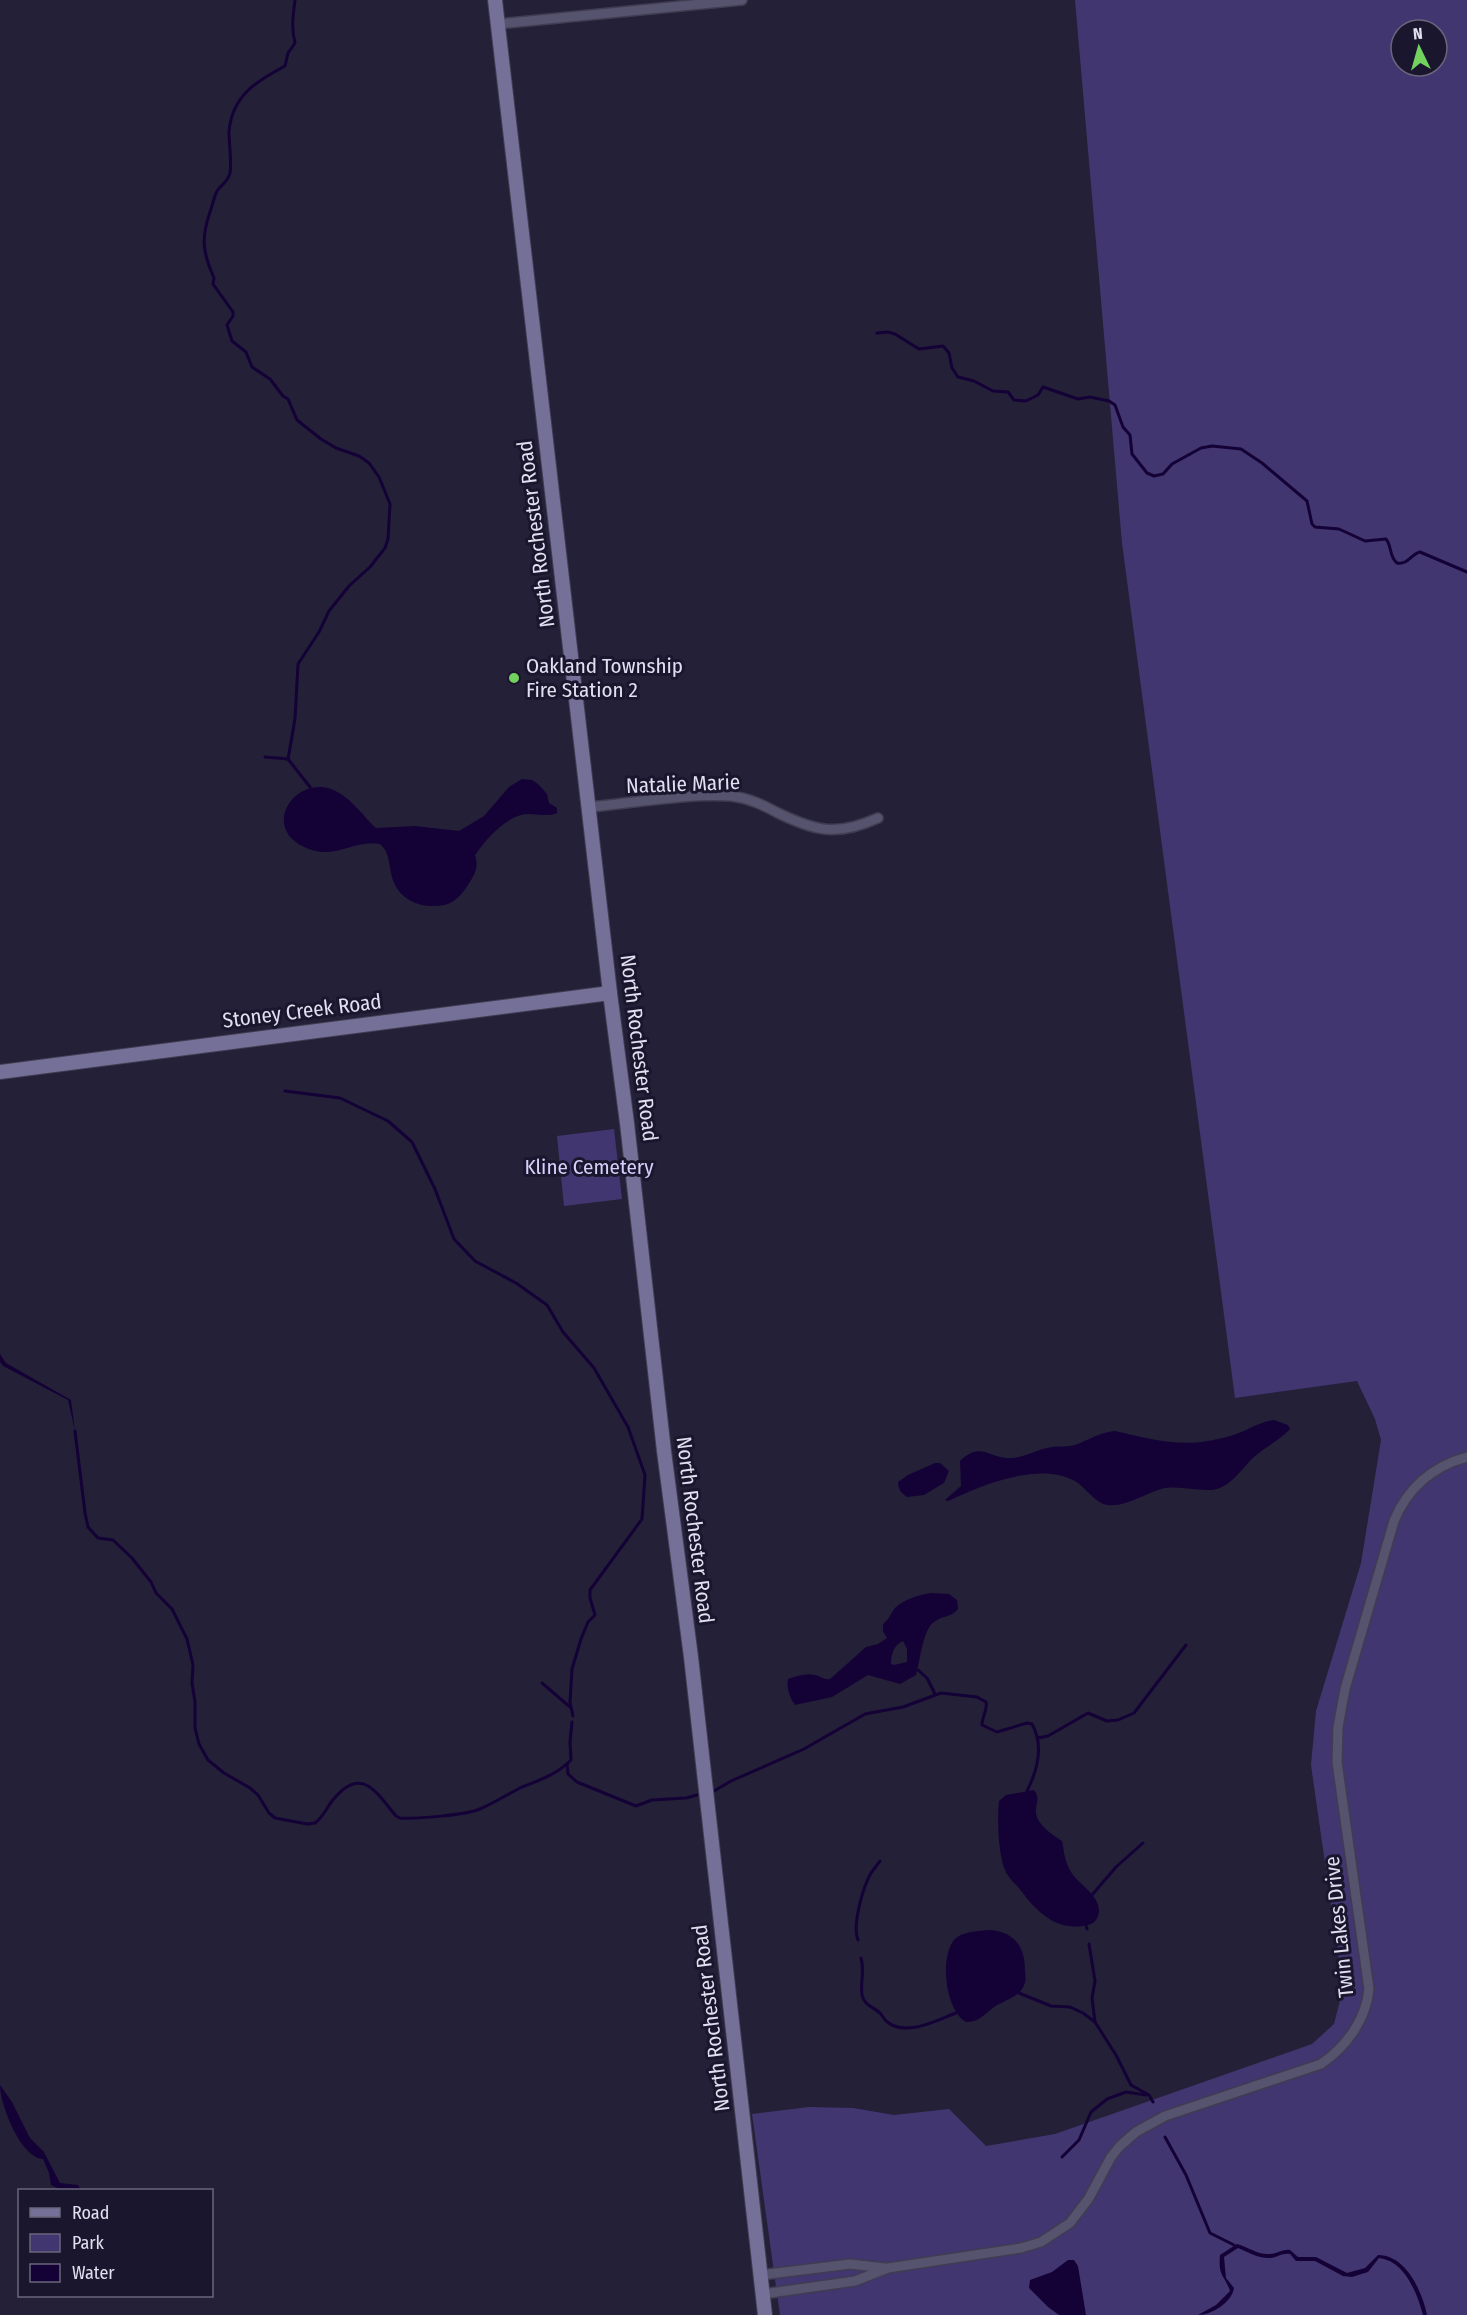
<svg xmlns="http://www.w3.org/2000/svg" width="1467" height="2315" viewBox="0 0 1467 2315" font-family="'Fira Sans Condensed',sans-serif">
<rect width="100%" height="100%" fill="#242038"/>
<g fill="#423670" fill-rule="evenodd">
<path d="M1075,0h392v2315h-687l-28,-201 57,-7 44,1 41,7 55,-6 37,37 69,-12 257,-90 22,-20 9,-35 -32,-224 5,-54 45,-148 20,-123 -6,-21 -18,-38 -122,17 -113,-855zM1401,30h36v36h-36z"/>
<path d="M614,1129l8,70 -58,7 -7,-70z"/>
</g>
<g fill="#140237" fill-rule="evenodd">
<path d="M522,779l10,1 6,4 9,10 2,9 8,5v5c-9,4 -19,1 -29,1 -20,0 -42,25 -53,41 4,12 0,19 -7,30 -10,15 -18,22 -37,21 -20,-1 -36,-12 -40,-33 -2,-11 -2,-21 -11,-29 -24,-5 -43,14 -68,6 -55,-18 -19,-74 19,-61 19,7 31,26 45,39l39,-2 44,5 25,-15 25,-29z"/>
<path d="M0,1354l6,9 65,37 4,31 -7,-31 -65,-34 -3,-4z"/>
<path d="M1274,1420l14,5 2,4c-11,12 -25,18 -36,28 -13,12 -24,32 -43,33 -17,1 -34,-5 -50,-1 -17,5 -35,18 -53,16 -12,-1 -22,-17 -33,-24 -36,-20 -93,4 -127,20l-3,-1 16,-14 -1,-25c22,-21 30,-1 52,-3 14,-1 26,-9 40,-11 8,-1 16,0 23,-2 14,-5 25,-13 40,-14 44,10 70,18 115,5 16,-4 28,-14 44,-16z"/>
<path d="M935,1463h5l9,8 -5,12 -20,12 -17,2c-6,-4 -9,-8 -9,-15l10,-7z"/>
<path d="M931,1593l18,1 8,6 1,9c-7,9 -15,6 -24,13 -11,7 -14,39 -18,53l-16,9 -32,-9 -36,22 -37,8c-5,-7 -9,-17 -7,-26 9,-3 18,-6 27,-4 6,1 8,5 15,4l36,-32 12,-3 9,-6 -4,-7v-7c7,-5 7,-10 12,-16 10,-9 23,-13 36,-15zM903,1641l4,8v13l-13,3 -3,-1c0,-10 3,-19 12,-23z"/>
<path d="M1034,1790c7,8 1,14 2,23 2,13 16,21 26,28 2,11 3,21 9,31 8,13 29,23 28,40 -1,10 -8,13 -16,14 -27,4 -46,-14 -61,-34 -4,-6 -11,-11 -15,-18 -9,-15 -10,-55 -8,-73l7,-6z"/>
<path d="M990,1930c25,2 35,17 35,41 1,7 1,12 -3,18 -6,9 -19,12 -28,18 -10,7 -14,15 -28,15 -20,-11 -27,-63 -12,-82 8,-9 25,-9 36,-10z"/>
<path d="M0,2085l12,17 18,36 14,14 16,31 18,2 3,5h-20l-10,-5 -2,-12 -6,-14c-22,-1 -43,-54 -43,-74z"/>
<path d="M1237,2244c11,3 21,11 33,10 8,0 12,-5 20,-4l8,7h18l31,16 18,-5 13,-13c28,0 44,36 49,60h-4c-6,-22 -18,-54 -44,-57l-11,14 -16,5 -9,-1 -28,-15h-19l-6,-7c-8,-1 -12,3 -19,4 -12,1 -23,-6 -33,-10l-14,9 2,21 8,10c-2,14 -22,27 -36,27l18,-10 14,-14c-6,-17 -12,-14 -10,-36z"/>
<path d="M1068,2260h6l4,6 8,49h-27l-11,-8 -19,-19 1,-8 22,-8z"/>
</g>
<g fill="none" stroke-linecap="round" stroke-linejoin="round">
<g stroke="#140237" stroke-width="3">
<path d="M295,0c-2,16 -4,27 0,43l-7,10 -3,13c-28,15 -53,29 -56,66 0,13 3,28 1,41 -2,9 -8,11 -13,18 -3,6 -4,12 -6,18 -10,28 -9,42 3,69l-1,6 20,28v4l-6,9 5,16 14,11 6,15 18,12 13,17 5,3 9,21 24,19 15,9 23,8 10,7 10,14 11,27 -2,35 -3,9 -15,19 -21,19 -20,25 -10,21 -21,32 -3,55 -7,40 22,28"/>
<path d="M877,333l11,-1 7,2 24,15 24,-3 6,7 3,15 6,9 16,4 19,10 15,1 6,8 12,1 12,-6 5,-8 35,12 12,-2 19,4 6,4 8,22 7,8 2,19 15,19 7,3 9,-2 9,-10 29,-16 11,-2 29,3 21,14 45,38 5,23 3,3 24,2 26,12 21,-2c6,7 3,18 11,24 11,2 14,-9 23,-11l47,20"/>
<path d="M265,757l23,2"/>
<path d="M285,1091l55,7 48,23 24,21 23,47 19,50 21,22 41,22 31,22 16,27 31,36 34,59 17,48 -3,44 -52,71v8l5,17 -7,7 -7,17 -9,30 -2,33 3,14"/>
<path d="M75,1431l10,82 3,14 10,11 15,2 19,18 19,24 5,11 16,16 15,30 6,26 -1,18 3,19v26l4,16 9,16 16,13 26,15 8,7 11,18 6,5 32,6 8,-1c8,-6 11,-14 17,-22 29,-37 44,-9 64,15l4,2c16,1 66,-3 80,-9 14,-6 28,-15 42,-22 18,-7 34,-12 49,-27l-1,-18 2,-20"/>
<path d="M918,1670l9,8 8,16"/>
<path d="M542,1683l28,24"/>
<path d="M1038,1738l10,-2 40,-23 19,8 11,-1 16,-7 52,-68"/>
<path d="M567,1764l1,10 9,8 59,24 16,-6 34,-2 11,-3"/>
<path d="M714,1791l17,-10 73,-32 61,-35 38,-7 38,-14 36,4 9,5c2,8 -4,14 -4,23l15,7 30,-9 5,1c12,21 5,47 -5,67"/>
<path d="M1092,1895l24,-28 27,-24"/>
<path d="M1086,1925l1,4"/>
<path d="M858,1940c-6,-15 5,-53 13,-67 3,-4 6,-8 9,-12"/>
<path d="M1089,1944l6,37 -3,17 3,24"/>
<path d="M861,1958c4,14 -1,25 1,37 2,10 11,12 18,18 2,2 4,6 6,8 20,17 51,-1 70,-8"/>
<path d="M1019,1993l32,13 19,1 13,6 12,9 21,33 15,30 18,10 4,7"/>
<path d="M1165,2137l21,38 24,58 24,12"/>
<path d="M1062,2157l17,-17 12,-28 16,-13 19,-7 20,3"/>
</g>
<defs>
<g id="street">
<path d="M498,24l244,-24"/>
<path d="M589,807c43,-4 100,-14 142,-11 18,2 32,9 47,17 39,19 60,23 100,5"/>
<path d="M761,2275l89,-11 35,4"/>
<path d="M763,2294l92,-13 33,-13 133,-20 20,-6 29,-19 19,-25 22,-41 9,-11 16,-14 29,-16 156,-52c25,-17 45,-44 48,-75l-32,-227 1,-35 7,-38 49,-168c13,-32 38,-55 73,-64"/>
</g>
<g id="secondary">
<path d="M495,0l115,993 17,130 37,328 27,206 74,658"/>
<path d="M0,1072l610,-79"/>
</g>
</defs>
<use href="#street" stroke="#403c51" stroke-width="12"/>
<use href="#secondary" stroke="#403c51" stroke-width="16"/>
<use href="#street" stroke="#56536e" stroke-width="9"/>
<use href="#secondary" stroke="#757097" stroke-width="14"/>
</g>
<circle fill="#72d25e" stroke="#1a162d" stroke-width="2" cx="514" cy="678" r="6"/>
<g text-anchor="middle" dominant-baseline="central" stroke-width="6" stroke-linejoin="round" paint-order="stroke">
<g font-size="21" fill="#e1dff0" stroke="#1a162d">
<text transform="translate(536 534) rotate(-97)">North Rochester Road</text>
<text transform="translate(683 784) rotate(-2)">Natalie Marie</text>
<text transform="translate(302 1011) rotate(-7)">Stoney Creek Road</text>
<text transform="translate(639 1048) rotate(83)">North Rochester Road</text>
<text transform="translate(695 1530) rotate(83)">North Rochester Road</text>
<text transform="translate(1339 1927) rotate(-96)">Twin Lakes Drive</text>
<text transform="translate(711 2018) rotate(-97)">North Rochester Road</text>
</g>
<g font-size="21" fill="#e1dff0" stroke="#1a162d" text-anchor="start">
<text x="526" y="666">Oakland Township<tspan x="526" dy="24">Fire Station 2</tspan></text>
</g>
<g font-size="21" fill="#d5d0fb" stroke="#1a162d">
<text x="589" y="1167">Kline Cemetery</text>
</g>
</g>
<rect x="18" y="2189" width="195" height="108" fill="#1a162d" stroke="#6a667b" stroke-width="1.5"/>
<rect x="30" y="2208" width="30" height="9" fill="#757097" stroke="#6a667b" stroke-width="1.5"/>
<text x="72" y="2219" font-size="18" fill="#e1dff0">Road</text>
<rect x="30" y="2234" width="30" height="18" fill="#423670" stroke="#6a667b" stroke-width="1.5"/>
<text x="72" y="2249" font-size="18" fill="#e1dff0">Park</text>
<rect x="30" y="2264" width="30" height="18" fill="#140237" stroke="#6a667b" stroke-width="1.5"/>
<text x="72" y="2279" font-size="18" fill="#e1dff0">Water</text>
<g transform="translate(1419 48) rotate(355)"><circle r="28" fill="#1a162d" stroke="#6a667b" stroke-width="1.5"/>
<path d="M0-4.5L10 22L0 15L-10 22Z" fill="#72d25e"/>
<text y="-9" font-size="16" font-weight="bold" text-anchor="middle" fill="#e1dff0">N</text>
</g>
</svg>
